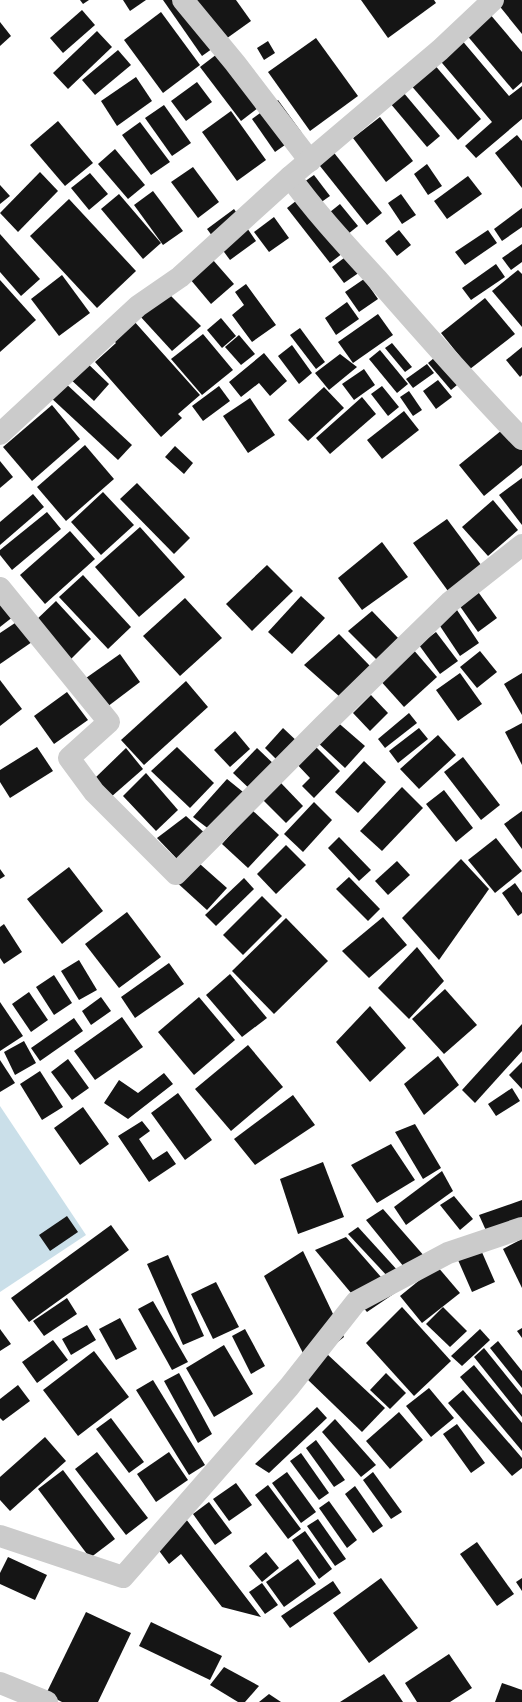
<svg xmlns="http://www.w3.org/2000/svg" width="522" height="1702" viewBox="0 0 522 1702" font-family="'IBM Plex Sans',sans-serif">
<rect width="100%" height="100%" fill="#fff"/>
<path fill="#cadfe9" d="M0,1106l86,129 -86,57z"/>
<g fill="#151515">
<path d="M80,0h9l-6,4z"/>
<path d="M123,0h23l-16,11z"/>
<path d="M163,0h73l15,21 -49,35z"/>
<path d="M361,0h73l2,3 -48,35z"/>
<path d="M501,0h21v34l-25,-31z"/>
<path d="M82,10l13,15 -32,28 -13,-15z"/>
<path d="M161,12l39,53 -37,28 -39,-53z"/>
<path d="M489,13l33,39v30l-9,8 -48,-57z"/>
<path d="M0,22l11,14 -11,10z"/>
<path d="M97,31l15,16 -44,42 -15,-16z"/>
<path d="M316,38l42,58 -48,35 -42,-59z"/>
<path d="M460,38l49,58 13,-10v33l-46,39 -11,-12 27,-24 -55,-65z"/>
<path d="M268,41l7,12 -11,7 -7,-12z"/>
<path d="M118,50l13,15 -36,30 -13,-15z"/>
<path d="M221,51l41,54 -21,16 -41,-54z"/>
<path d="M433,63l48,56 -23,21 -49,-57z"/>
<path d="M136,77l16,24 -35,25 -16,-25z"/>
<path d="M197,82l15,20 -26,19 -15,-20z"/>
<path d="M403,92l37,44 -13,11 -37,-44z"/>
<path d="M278,100l24,33 -27,19 -23,-33z"/>
<path d="M164,105l27,38 -19,13 -27,-38z"/>
<path d="M231,111l35,49 -29,21 -35,-49z"/>
<path d="M380,117l33,44 -27,21 -33,-44z"/>
<path d="M58,121l35,42 -28,23 -35,-41z"/>
<path d="M140,122l30,40 -19,13 -29,-40z"/>
<path d="M517,135l5,6v47l-27,-35z"/>
<path d="M115,149l30,36 -17,14 -30,-35z"/>
<path d="M331,149l51,64 -15,12 -51,-64z"/>
<path d="M427,164l15,22 -14,9 -14,-21z"/>
<path d="M193,167l26,35 -21,16 -27,-36z"/>
<path d="M40,172l18,19 -40,41 -18,-19z"/>
<path d="M90,173l18,21 -19,16 -18,-22z"/>
<path d="M314,175l16,21 -10,7 -16,-21z"/>
<path d="M468,176l14,18 -35,25 -13,-18z"/>
<path d="M0,185l10,11 -10,8z"/>
<path d="M153,191l30,40 -20,14 -29,-40z"/>
<path d="M119,194l42,49 -18,16 -42,-50z"/>
<path d="M401,194l15,21 -14,9 -14,-21z"/>
<path d="M301,197l42,56 -13,10 -43,-55z"/>
<path d="M69,199l67,72 -39,37 -67,-72z"/>
<path d="M340,204l18,22 -10,8 -18,-22z"/>
<path d="M522,208v19l-20,14 -8,-12z"/>
<path d="M234,209l22,32 -26,19 -23,-31z"/>
<path d="M274,217l15,21 -20,14 -15,-20z"/>
<path d="M399,230l12,15 -14,11 -12,-15z"/>
<path d="M488,230l9,13 -32,22 -10,-13z"/>
<path d="M0,234l40,45 -19,17 -21,-24z"/>
<path d="M522,244v18l-11,8 -9,-12z"/>
<path d="M348,255l12,17 -16,11 -12,-16z"/>
<path d="M213,260l21,24 -23,20 -21,-25z"/>
<path d="M496,264l9,13 -34,23 -9,-12z"/>
<path d="M518,270l4,4v53l-30,-36z"/>
<path d="M62,275l28,38 -31,23 -28,-37z"/>
<path d="M364,279l14,20 -19,13 -14,-20z"/>
<path d="M0,280l36,40 -36,32z"/>
<path d="M246,284l30,41 -24,17 -20,-27 12,-10 -9,-13z"/>
<path d="M167,292l34,34 -29,25 -33,-36z"/>
<path d="M485,298l30,36 -45,35 -29,-36z"/>
<path d="M347,302l12,17 -23,16 -11,-17z"/>
<path d="M378,314l15,21 -40,28 -15,-21z"/>
<path d="M221,318l15,18 -14,12 -15,-18z"/>
<path d="M133,320l67,75 -22,19 4,4 -21,19 -66,-75 21,-19 -4,-4z"/>
<path d="M300,328l25,34 -9,7 -26,-34z"/>
<path d="M203,334l30,36 -31,25 -31,-36z"/>
<path d="M239,335l16,19 -14,11 -16,-18z"/>
<path d="M392,343l20,24 -7,5 -20,-24z"/>
<path d="M292,345l20,28 -13,11 -21,-28z"/>
<path d="M522,347v28l-2,2 -14,-17z"/>
<path d="M380,350l28,34 -11,9 -28,-34z"/>
<path d="M264,353l23,28 -17,15 -11,-13 -18,14 -12,-15z"/>
<path d="M440,353l23,27 -12,10 -23,-27z"/>
<path d="M340,354l17,13 -28,23 -14,-17z"/>
<path d="M84,360l25,24 -15,17 -26,-24z"/>
<path d="M427,364l7,9 -21,15 -7,-9z"/>
<path d="M364,369l11,16 -21,15 -12,-16z"/>
<path d="M438,380l14,17 -16,12 -13,-18z"/>
<path d="M63,381l69,64 -14,15 -69,-64z"/>
<path d="M219,386l11,15 -27,20 -11,-15z"/>
<path d="M382,386l17,21 -11,9 -17,-22z"/>
<path d="M324,387l20,21 -36,33 -20,-21z"/>
<path d="M409,391l13,19 -9,6 -13,-19z"/>
<path d="M362,397l14,17 -46,40 -14,-16z"/>
<path d="M250,398l25,37 -27,18 -25,-37z"/>
<path d="M52,405l28,34 -48,42 -29,-34z"/>
<path d="M404,411l15,19 -37,29 -15,-19z"/>
<path d="M513,421l9,11v33l-38,31 -25,-31z"/>
<path d="M85,445l29,34 -48,42 -29,-34z"/>
<path d="M175,446l18,17 -9,11 -19,-17z"/>
<path d="M0,461l13,16 -13,11z"/>
<path d="M522,478v47l-23,-30z"/>
<path d="M137,483l53,55 -16,16 -54,-55z"/>
<path d="M103,492l31,33 -33,30 -30,-33z"/>
<path d="M33,494l11,13 -44,38v-23z"/>
<path d="M493,500l25,30 -30,26 -26,-29z"/>
<path d="M47,512l14,17 -49,41 -12,-15v-5z"/>
<path d="M447,519l43,58 -34,25 -43,-59z"/>
<path d="M140,527l45,50 -46,40 -44,-50z"/>
<path d="M70,531l25,28 -50,45 -25,-29z"/>
<path d="M382,542l26,35 -46,33 -24,-32z"/>
<path d="M267,565l26,26 -41,40 -26,-27z"/>
<path d="M83,575l48,52 -23,22 -49,-52z"/>
<path d="M476,589l21,29 -19,14 -21,-30z"/>
<path d="M301,596l24,22 -33,36 -24,-22z"/>
<path d="M0,598l14,18 -14,11z"/>
<path d="M185,598l37,40 -42,38 -37,-40z"/>
<path d="M56,601l35,38 -22,22 -36,-38z"/>
<path d="M455,607l24,36 -19,13 -24,-36z"/>
<path d="M372,611l28,29 -22,21 -30,-30z"/>
<path d="M18,621l14,21 -32,22v-31z"/>
<path d="M436,632l22,29 -18,13 -21,-29z"/>
<path d="M339,634l32,33 -31,30 -36,-32z"/>
<path d="M412,648l25,29 -33,30 -26,-29z"/>
<path d="M480,651l17,21 -20,16 -17,-21z"/>
<path d="M120,654l20,28 -33,25 -21,-29z"/>
<path d="M460,673l22,31 -24,17 -22,-31z"/>
<path d="M522,673v42l-18,-31z"/>
<path d="M0,680l22,29 -22,17z"/>
<path d="M186,681l22,26 -64,58 -23,-25z"/>
<path d="M67,692l21,28 -34,24 -20,-28z"/>
<path d="M371,695l17,18 -18,18 -17,-18z"/>
<path d="M409,713l8,10 -32,25 -7,-9z"/>
<path d="M335,720l30,26 -20,22 -29,-27z"/>
<path d="M522,723v42l-17,-33z"/>
<path d="M283,728l17,16 -19,20 -16,-16z"/>
<path d="M419,728l9,11 -30,24 -9,-12z"/>
<path d="M235,731l15,18 -20,18 -16,-17z"/>
<path d="M438,735l18,20 -37,34 -19,-20z"/>
<path d="M311,742l29,29 -26,27 -12,-12 8,-8 -17,-18z"/>
<path d="M37,747l16,24 -43,27 -10,-16v-12z"/>
<path d="M177,747l37,36 -24,25 -39,-37z"/>
<path d="M126,748l17,21 -32,28 -17,-18z"/>
<path d="M257,748l22,21 -25,24 -21,-20z"/>
<path d="M463,757l37,48 -19,15 -37,-48z"/>
<path d="M364,761l22,21 -28,31 -23,-21z"/>
<path d="M146,773l32,37 -22,21 -33,-35z"/>
<path d="M227,779l21,17 -34,37 -21,-16z"/>
<path d="M280,782l23,24 -17,17 -24,-24z"/>
<path d="M402,787l21,21 -41,43 -22,-20z"/>
<path d="M444,790l29,38 -17,14 -30,-38z"/>
<path d="M314,802l18,18 -29,32 -19,-18z"/>
<path d="M252,810l27,25 -31,33 -26,-24z"/>
<path d="M522,811v38l-18,-25z"/>
<path d="M186,816l22,20 -30,24 -21,-22z"/>
<path d="M339,837l32,33 -12,11 -31,-33z"/>
<path d="M496,838l26,33 -27,22 -27,-33z"/>
<path d="M286,845l20,20 -30,29 -19,-20z"/>
<path d="M192,857l35,31 -20,22 -34,-31z"/>
<path d="M461,859l28,30 -50,71 -37,-42z"/>
<path d="M397,861l13,14 -22,20 -13,-14z"/>
<path d="M69,867l34,44 -41,33 -35,-45z"/>
<path d="M0,869l5,7 -5,3z"/>
<path d="M349,877l31,32 -12,12 -32,-32z"/>
<path d="M244,878l10,11 -38,37 -11,-11z"/>
<path d="M515,883l7,10v20l-4,3 -16,-23z"/>
<path d="M262,896l20,20 -39,39 -20,-20z"/>
<path d="M127,912l34,45 -42,31 -34,-44z"/>
<path d="M383,917l24,28 -38,33 -27,-27z"/>
<path d="M286,918l42,43 -54,53 -42,-43z"/>
<path d="M4,924l18,28 -18,12 -4,-6v-31z"/>
<path d="M417,947l27,34 -35,38 -31,-31z"/>
<path d="M79,960l18,30 -18,10 -18,-29z"/>
<path d="M169,963l15,21 -49,34 -14,-21z"/>
<path d="M230,974l37,44 -25,19 -36,-42z"/>
<path d="M54,975l18,28 -18,12 -18,-28z"/>
<path d="M445,989l32,36 -33,29 -32,-35z"/>
<path d="M29,992l19,28 -17,12 -19,-28z"/>
<path d="M101,997l10,14 -20,14 -9,-14z"/>
<path d="M199,997l36,43 -41,35 -36,-43z"/>
<path d="M0,1002l23,34 -23,15z"/>
<path d="M370,1006l36,42 -36,34 -34,-40z"/>
<path d="M122,1017l21,30 -48,33 -21,-29z"/>
<path d="M74,1018l9,13 -43,30 -9,-13z"/>
<path d="M522,1024v27l-47,52 -13,-13z"/>
<path d="M24,1041l12,22 -21,12 -11,-23z"/>
<path d="M248,1045l35,42 -52,44 -36,-42z"/>
<path d="M438,1056l21,29 -35,30 -20,-31z"/>
<path d="M68,1059l21,29 -17,12 -21,-28z"/>
<path d="M0,1060l15,23 -15,9z"/>
<path d="M522,1062v27l-13,-14z"/>
<path d="M40,1071l23,36 -21,13 -22,-36z"/>
<path d="M164,1073l9,11 -45,35 -24,-16 15,-23 19,13z"/>
<path d="M512,1088l8,13 -24,15 -8,-12z"/>
<path d="M178,1093l34,47 -27,20 -34,-47z"/>
<path d="M293,1095l22,30 -60,40 -21,-26z"/>
<path d="M83,1107l26,37 -29,21 -26,-37z"/>
<path d="M142,1121l8,10 -11,8 14,21 14,-9 9,13 -27,18 -31,-46z"/>
<path d="M415,1124l26,44 -18,11 -28,-47z"/>
<path d="M391,1144l24,36 -38,23 -26,-38z"/>
<path d="M323,1162l21,55 -46,17 -18,-55z"/>
<path d="M442,1171l11,20 -47,34 -12,-18z"/>
<path d="M454,1196l19,23 -13,11 -20,-25z"/>
<path d="M522,1200v24l-34,11 -9,-20z"/>
<path d="M383,1209l42,48 -17,15 -42,-52z"/>
<path d="M67,1216l11,16 -28,19 -11,-16z"/>
<path d="M111,1225l18,25 -100,72 -18,-24z"/>
<path d="M358,1227l41,45 -9,7 -42,-45z"/>
<path d="M346,1237l49,56 -28,19 -52,-62z"/>
<path d="M522,1239v49l-19,-39z"/>
<path d="M481,1250l14,32 -23,10 -14,-32z"/>
<path d="M303,1251l41,86 -35,28 -45,-89z"/>
<path d="M168,1255l36,81 -21,9 -36,-81z"/>
<path d="M437,1266l23,27 -38,30 -22,-27z"/>
<path d="M216,1282l23,45 -26,12 -22,-45z"/>
<path d="M67,1298l10,16 -33,22 -11,-15z"/>
<path d="M153,1301l35,61 -16,8 -34,-61z"/>
<path d="M402,1307l49,54 -37,35 -48,-53z"/>
<path d="M443,1307l24,24 -17,16 -24,-23z"/>
<path d="M120,1318l17,31 -21,11 -17,-31z"/>
<path d="M87,1325l9,15 -25,15 -9,-16z"/>
<path d="M522,1328v10l-5,-7z"/>
<path d="M0,1329l11,15 -11,7z"/>
<path d="M245,1329l20,37 -14,8 -19,-38z"/>
<path d="M480,1329l10,11 -28,26 -11,-10z"/>
<path d="M53,1340l15,20 -31,23 -15,-21z"/>
<path d="M498,1341l24,30v17l-32,-40z"/>
<path d="M224,1345l29,49 -39,23 -28,-49z"/>
<path d="M484,1348l38,47v22l-48,-60z"/>
<path d="M94,1351l35,46 -51,39 -35,-46z"/>
<path d="M327,1354l58,54 -23,24 -57,-55z"/>
<path d="M474,1365l48,58v28l-62,-74z"/>
<path d="M179,1373l33,61 -14,9 -34,-62z"/>
<path d="M386,1373l20,20 -16,16 -20,-19z"/>
<path d="M153,1380l52,85 -16,10 -53,-85z"/>
<path d="M18,1385l12,16 -27,20 -3,-3v-19z"/>
<path d="M429,1388l25,30 -23,19 -25,-31z"/>
<path d="M463,1390l59,68v10l-10,8 -64,-73z"/>
<path d="M317,1407l10,11 -58,55 -14,-9z"/>
<path d="M399,1412l24,28 -33,29 -24,-28z"/>
<path d="M111,1418l33,44 -15,11 -33,-44z"/>
<path d="M335,1419l41,46 -15,12 -39,-45z"/>
<path d="M457,1424l28,39 -14,10 -28,-39z"/>
<path d="M45,1437l21,24 -56,50 -10,-11v-23z"/>
<path d="M316,1440l29,40 -11,7 -28,-39z"/>
<path d="M97,1452l51,66 -22,17 -51,-66z"/>
<path d="M169,1452l19,28 -32,22 -19,-28z"/>
<path d="M301,1453l28,40 -10,7 -29,-39z"/>
<path d="M63,1470l52,69 -25,19 -52,-69z"/>
<path d="M287,1472l29,40 -15,11 -29,-40z"/>
<path d="M373,1472l29,40 -11,7 -28,-39z"/>
<path d="M236,1483l16,22 -23,16 -16,-22z"/>
<path d="M268,1485l33,44 -13,10 -33,-44z"/>
<path d="M355,1486l28,40 -10,7 -28,-39z"/>
<path d="M329,1501l28,39 -10,8 -28,-40z"/>
<path d="M209,1502l23,31 -17,12 -22,-31z"/>
<path d="M186,1519l75,98 -39,-10 -41,-53 -12,10 -15,-20z"/>
<path d="M318,1519l28,40 -11,7 -28,-40z"/>
<path d="M305,1531l27,38 -13,10 -27,-39z"/>
<path d="M477,1542l37,52 -17,12 -37,-52z"/>
<path d="M266,1552l13,16 -17,14 -13,-16z"/>
<path d="M8,1557l39,18 -12,25 -35,-16v-11z"/>
<path d="M298,1559l18,25 -32,23 -18,-25z"/>
<path d="M381,1578l37,50 -49,35 -36,-50z"/>
<path d="M522,1578v13l-6,-9z"/>
<path d="M333,1581l8,12 -51,35 -9,-12z"/>
<path d="M262,1583l16,22 -13,9 -16,-22z"/>
<path d="M86,1612l45,21 -33,69h-36l-16,-8z"/>
<path d="M151,1622l71,34 -12,24 -71,-34z"/>
<path d="M449,1654l23,34 -22,14h-33l-12,-19z"/>
<path d="M224,1667l35,19 -14,16h-7l-28,-17z"/>
<path d="M384,1674l19,28h-63z"/>
<path d="M502,1683l20,7v12h-27z"/>
<path d="M269,1694l12,8h-22z"/>
</g>
<g fill="none" stroke-linecap="round" stroke-linejoin="round">
<g stroke="#cbcbcb" stroke-width="22">
<path d="M183,0l52,63 75,98"/>
<path d="M290,177c26,36 57,69 87,102 47,54 95,108 145,160"/>
<path d="M0,434l138,-128 42,-29 110,-100 150,-127 53,-50"/>
<path d="M0,588l109,134 -40,36 25,34 82,82 148,-149 126,-123 72,-57"/>
<path d="M0,1536l123,41 166,-190 67,-85 92,-49 74,-25"/>
<path d="M0,1683l47,19"/>
</g>
</g>
</svg>
